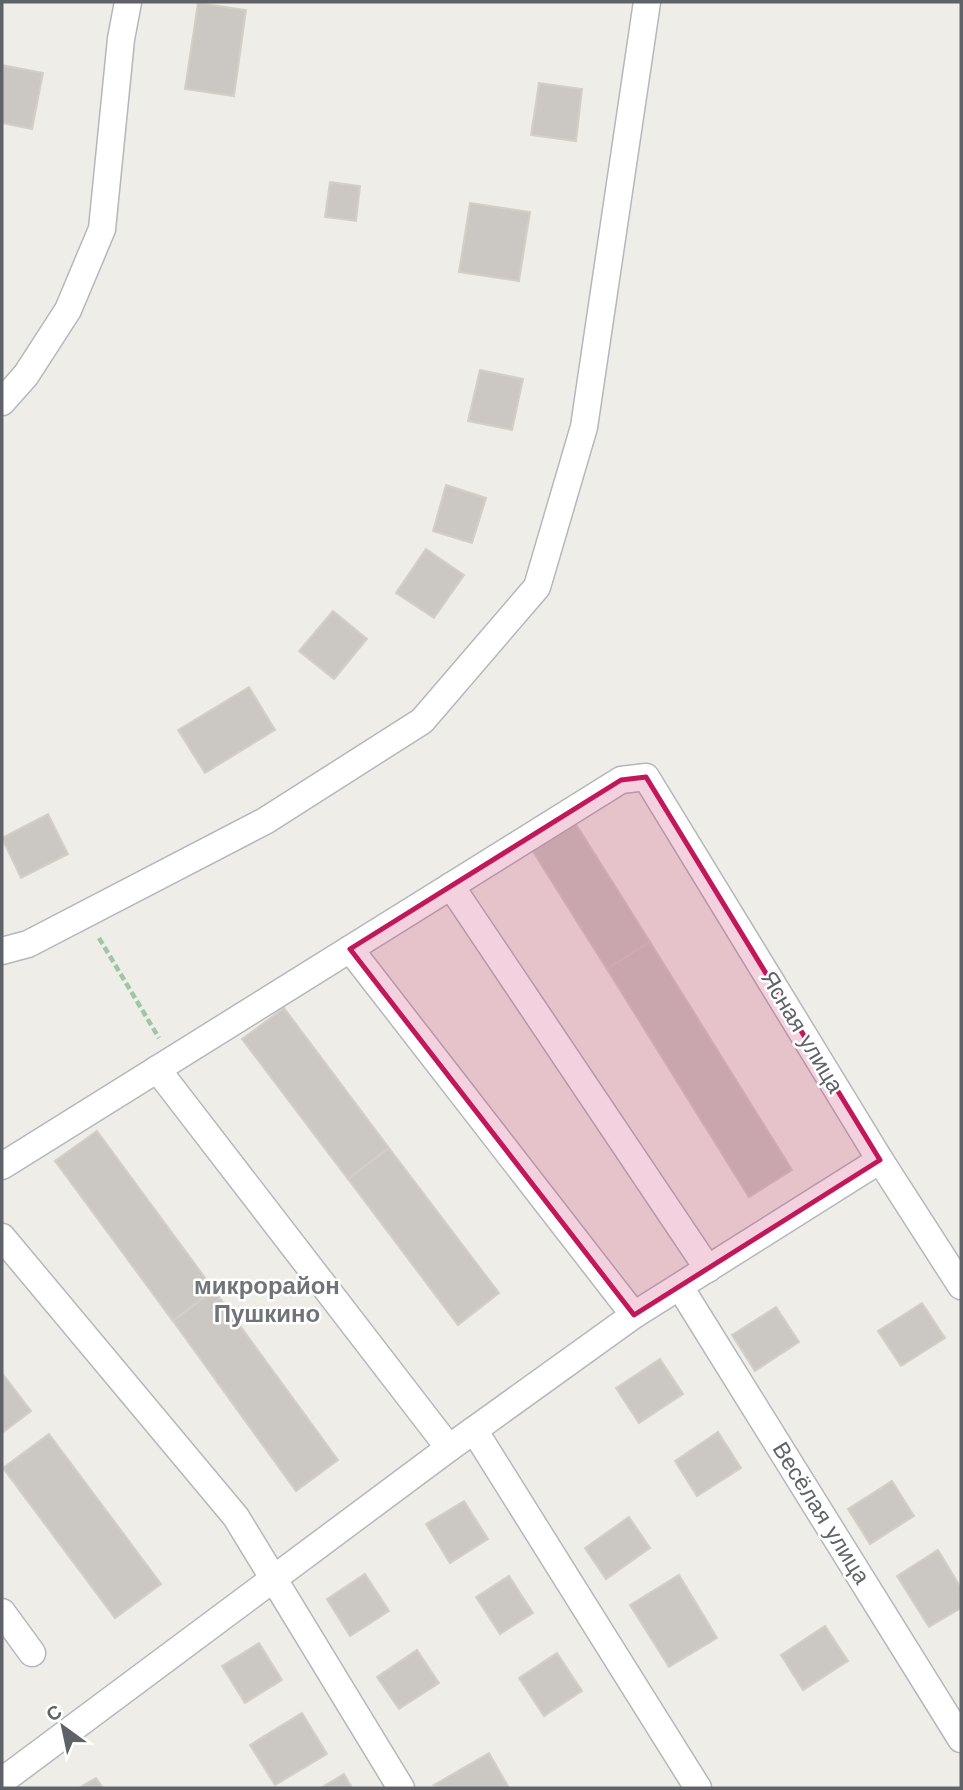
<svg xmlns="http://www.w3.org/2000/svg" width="963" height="1790" viewBox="0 0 963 1790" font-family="'Work Sans',sans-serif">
<rect width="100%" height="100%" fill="#efede7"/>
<g fill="#cbc8c4" stroke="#d4cfc6" stroke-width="2">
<path d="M198,3l48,7 -12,86 -49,-7z"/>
<path d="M2,65l41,8 -11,56 -30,-6z"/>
<path d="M539,83l43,6 -6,52 -45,-6z"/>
<path d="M330,182l30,4 -4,35 -31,-4z"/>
<path d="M470,203l60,9 -11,69 -60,-9z"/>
<path d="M480,370l43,9 -11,51 -44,-9z"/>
<path d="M446,485l40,13 -14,45 -39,-12z"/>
<path d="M426,549l38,26 -30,43 -38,-25z"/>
<path d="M333,611l34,28 -33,40 -35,-28z"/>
<path d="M249,687l26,43 -70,43 -27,-43z"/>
<path d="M48,814l20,40 -47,24 -19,-40z"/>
<path d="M572,818l78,124 -43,27 -78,-124z"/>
<path d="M650,942l142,228 -43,27 -142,-228z"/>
<path d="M284,1008l105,140 -41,31 -106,-140z"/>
<path d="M97,1131l117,159 -41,31 -118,-160z"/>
<path d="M389,1148l110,145 -41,32 -110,-146z"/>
<path d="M214,1290l124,170 -42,31 -123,-170z"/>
<path d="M922,1303l23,35 -44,28 -23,-35z"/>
<path d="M776,1307l23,35 -44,29 -23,-36z"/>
<path d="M660,1359l23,35 -44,29 -23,-35z"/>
<path d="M2,1373l29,38 -29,22z"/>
<path d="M718,1432l23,36 -44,28 -22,-35z"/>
<path d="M49,1434l112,150 -46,34 -112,-150z"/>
<path d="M892,1481l22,35 -44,28 -22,-35z"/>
<path d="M464,1501l24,38 -38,24 -24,-39z"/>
<path d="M629,1517l21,31 -44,31 -21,-31z"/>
<path d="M938,1550l23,38v20l-32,19 -32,-51z"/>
<path d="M365,1574l24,37 -39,25 -23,-37z"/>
<path d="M679,1575l38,63 -48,29 -39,-62z"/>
<path d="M509,1576l24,37 -33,21 -24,-37z"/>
<path d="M825,1626l23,35 -45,29 -22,-35z"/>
<path d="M259,1643l23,37 -37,23 -23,-37z"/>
<path d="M417,1650l22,33 -40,26 -22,-32z"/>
<path d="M557,1653l25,38 -38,25 -25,-38z"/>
<path d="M302,1713l25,41 -52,31 -25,-40z"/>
<path d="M489,1753l20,35h-67l-8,-3z"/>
<path d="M344,1774l8,14h-31z"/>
<path d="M96,1778l7,10h-24z"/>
</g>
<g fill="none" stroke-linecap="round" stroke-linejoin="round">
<defs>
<g id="street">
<path d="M2,402l24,-27 42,-65 34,-81 19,-190 7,-37"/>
<path d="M451,886l257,383"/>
<path d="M350,949l284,366"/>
<path d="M2,951l26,-7 237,-123 157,-100 115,-134 47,-160 63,-425"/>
<path d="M157,1069l292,379"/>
<path d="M2,1166l619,-386 25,-3 234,383 81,126"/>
<path d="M2,1237l234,280 165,271"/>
<path d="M680,1287l281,452"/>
<path d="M474,1430l224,358"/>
<path d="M2,1612l30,41"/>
<path d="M2,1781l447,-333 185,-133 246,-155"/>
</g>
</defs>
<use href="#street" stroke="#b4b7bb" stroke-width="29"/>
<path stroke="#a0c6a8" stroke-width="4.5" stroke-dasharray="7 3.5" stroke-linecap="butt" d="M99,938l60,100"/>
<use href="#street" stroke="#fff" stroke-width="26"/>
</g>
<path fill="#c2185b" fill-opacity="0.2" stroke="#c2185b" stroke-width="5" stroke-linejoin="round" d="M646,777l234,383 -246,155 -284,-366 271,-169z"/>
<g text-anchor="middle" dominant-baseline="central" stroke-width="5" stroke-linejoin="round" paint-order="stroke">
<g font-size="23" fill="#5f6266" stroke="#fff">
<text transform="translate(802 1032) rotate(59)">Ясная улица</text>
<text transform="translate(821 1513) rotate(58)">Весёлая улица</text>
</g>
<g font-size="24" font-weight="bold" fill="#707478" stroke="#fff">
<text x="267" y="1286">микрорайон<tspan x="267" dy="28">Пушкино</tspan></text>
</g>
</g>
<rect width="963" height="1790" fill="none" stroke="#5f6266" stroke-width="7"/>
<g transform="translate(63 1727) rotate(327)" stroke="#ffffff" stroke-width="5" paint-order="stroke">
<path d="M0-5L12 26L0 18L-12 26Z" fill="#5f6266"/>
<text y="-10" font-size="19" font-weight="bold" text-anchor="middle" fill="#5f6266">С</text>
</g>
</svg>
